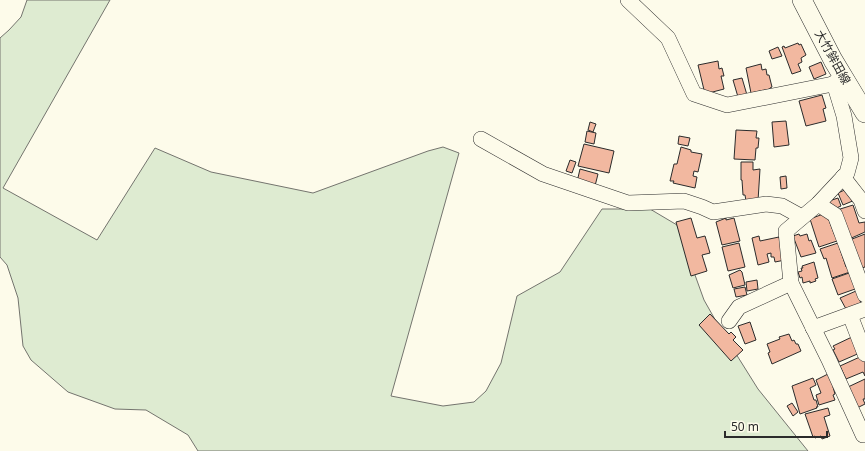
<svg xmlns="http://www.w3.org/2000/svg" width="865" height="451" viewBox="0 0 865 451" font-family="'Noto Sans','Noto Sans JP',sans-serif">
<rect width="100%" height="100%" fill="#fdfbea"/>
<path fill="#deebd1" stroke="#74746e" d="M27,0h83l-107,188 94,52 58,-92 56,24 102,21 115,-42 15,-4 16,6 -68,243 52,10 31,-4 12,-11 15,-28 16,-67 43,-24 42,-63h48l27,16 27,75 17,30 37,59 50,62h-610l-10,-16 -42,-25 -31,-1 -47,-17 -37,-32 -8,-14 -5,-48 -11,-33 -7,-8v-219l9,-8 12,-13z"/>
<g fill="#f2b8a0" stroke="#2b2b2b">
<path d="M798,43l1,2 2,-1 5,11 -5,3 1,4 -4,2 3,7 -9,3 -10,-27 2,-1 1,2z"/>
<path d="M778,47l4,9 -10,3 -3,-8z"/>
<path d="M718,61l1,8 3,-1 2,8h-3l3,13 -19,5 -7,-29z"/>
<path d="M821,62l5,12 -12,5 -5,-12z"/>
<path d="M761,64l1,6 4,-1 1,6h2l3,12 -2,1v1l-19,4 -5,-25z"/>
<path d="M742,78l5,17 -9,2 -5,-17z"/>
<path d="M822,95l4,13 -3,1 3,12 -20,5 -7,-25z"/>
<path d="M786,121l3,24 -15,2 -2,-25z"/>
<path d="M590,122l6,2 -3,8 -5,-2z"/>
<path d="M736,130l21,1 -1,7h3l-1,10h-2l-1,12 -21,-1z"/>
<path d="M587,131l9,2 -2,11 -9,-2z"/>
<path d="M679,136l11,2 -2,8 -10,-2z"/>
<path d="M584,144l30,7 -5,22 -31,-7z"/>
<path d="M681,147l10,3v2l11,2 -4,18 -4,-1 -1,5 4,1 -2,11 -22,-5 1,-2h-4l4,-17h3z"/>
<path d="M570,160l6,2 -4,11 -6,-2z"/>
<path d="M741,162h12v8l7,-1 -2,32h-12l-1,-6h-2l-1,-15h-1z"/>
<path d="M580,169l18,5 -3,12 -18,-4z"/>
<path d="M786,176l1,12 -6,1 -1,-12z"/>
<path d="M849,188l6,12 -12,5 -5,-12z"/>
<path d="M838,198l3,8 -9,4 -3,-9z"/>
<path d="M853,205l6,18 6,-1v10l-18,8 -10,-30z"/>
<path d="M823,214l4,1 8,21 4,-1 1,5 -21,7 -9,-28z"/>
<path d="M691,218l6,20 8,-2 5,17 -8,2 5,16 -16,5 -15,-54z"/>
<path d="M726,218v2l8,-2 6,23 -18,4 -6,-23z"/>
<path d="M799,234l1,2 7,-2 2,7 2,-1 5,13 -15,4 -8,-21z"/>
<path d="M865,234v33l-7,2 -11,-28z"/>
<path d="M759,236l1,5 19,-4 6,23 -10,2 -1,-5h-3v-4l-4,1 2,8 -11,3 -6,-27z"/>
<path d="M841,242l2,5 -3,2 6,18 5,-1 2,5 -21,7 -6,-20 -2,1 -4,-10z"/>
<path d="M739,243l6,24 -17,4 -6,-24z"/>
<path d="M814,262l4,16 -3,1 1,2 -6,2v-2l-7,2 -1,-6 -2,1 -2,-6 4,-1 -1,-3h2l-1,-2z"/>
<path d="M740,270l2,2 3,13 -12,3 -4,-13z"/>
<path d="M852,272l6,16 -20,7 -6,-16z"/>
<path d="M757,280l1,9 -11,2 -1,-9z"/>
<path d="M745,287l2,8 -11,2 -2,-8z"/>
<path d="M856,291l5,12 -15,6 -6,-11z"/>
<path d="M710,314l19,20 2,-2 5,5 -3,3 10,10 -12,11 -32,-36z"/>
<path d="M750,322l6,18 -11,4 -7,-18z"/>
<path d="M789,334l3,7 2,-1 2,4h2l3,7 -29,13 -4,-11 2,-1 -3,-8 13,-5 -1,-2z"/>
<path d="M854,336l8,16 -23,10 -6,-12 2,-1 -2,-3z"/>
<path d="M862,356l3,6v14l-2,-4 -17,7 -6,-13z"/>
<path d="M834,371v15l-1,1 2,7 -2,1 2,5 -16,5 -3,-10 5,-2 -5,-13z"/>
<path d="M813,378l3,7 -6,3 4,12h2l2,7h-2l1,1 -17,6 -8,-28z"/>
<path d="M865,379v20h-2l2,5 -8,4 -9,-21z"/>
<path d="M792,403l6,9 -5,4 -6,-10z"/>
<path d="M828,408l2,7 -6,2 6,19 -8,3 -1,-3 -6,2v-2l-2,1 -8,-23z"/>
</g>
<g fill="none" stroke-linecap="round" stroke-linejoin="round">
<defs>
<g id="minor">
<path d="M628,0l40,38 26,56 33,11 116,-23"/>
<path d="M834,83l10,33 7,42 -4,15 -29,31 -32,27 5,52 38,77 34,75h2"/>
<path d="M481,139l62,35 85,29 56,-2 18,6 11,5 53,-8 16,2 20,11"/>
<path d="M843,177l18,23 4,11"/>
<path d="M818,204l17,11 30,80"/>
<path d="M850,315l15,39"/>
<path d="M729,321l10,-14 52,-24"/>
<path d="M813,328l52,-19"/>
</g>
<path id="major" d="M802,0l31,60 32,53"/>
</defs>
<use href="#minor" stroke="#2b2b2b" stroke-width="16"/>
<use href="#major" stroke="#2b2b2b" stroke-width="20"/>
<use href="#minor" stroke="#fdfbea" stroke-width="15"/>
<use href="#major" stroke="#fdfbea" stroke-width="19"/>
</g>
<g text-anchor="middle" dominant-baseline="central" stroke-width="3" stroke-linejoin="round" paint-order="stroke">
<g font-size="12" fill="#2b2b2b" stroke="#fdfbea">
<text transform="translate(833 57) rotate(61)">大竹鉾田線</text>
</g>
</g>
<path d="M725 431v6h102v-6" fill="none" stroke="#2b2b2b" stroke-width="2"/>
<text x="731" y="431" font-size="12" fill="#2b2b2b" stroke="#fdfbea" stroke-width="3" paint-order="stroke">50 m</text>
</svg>
